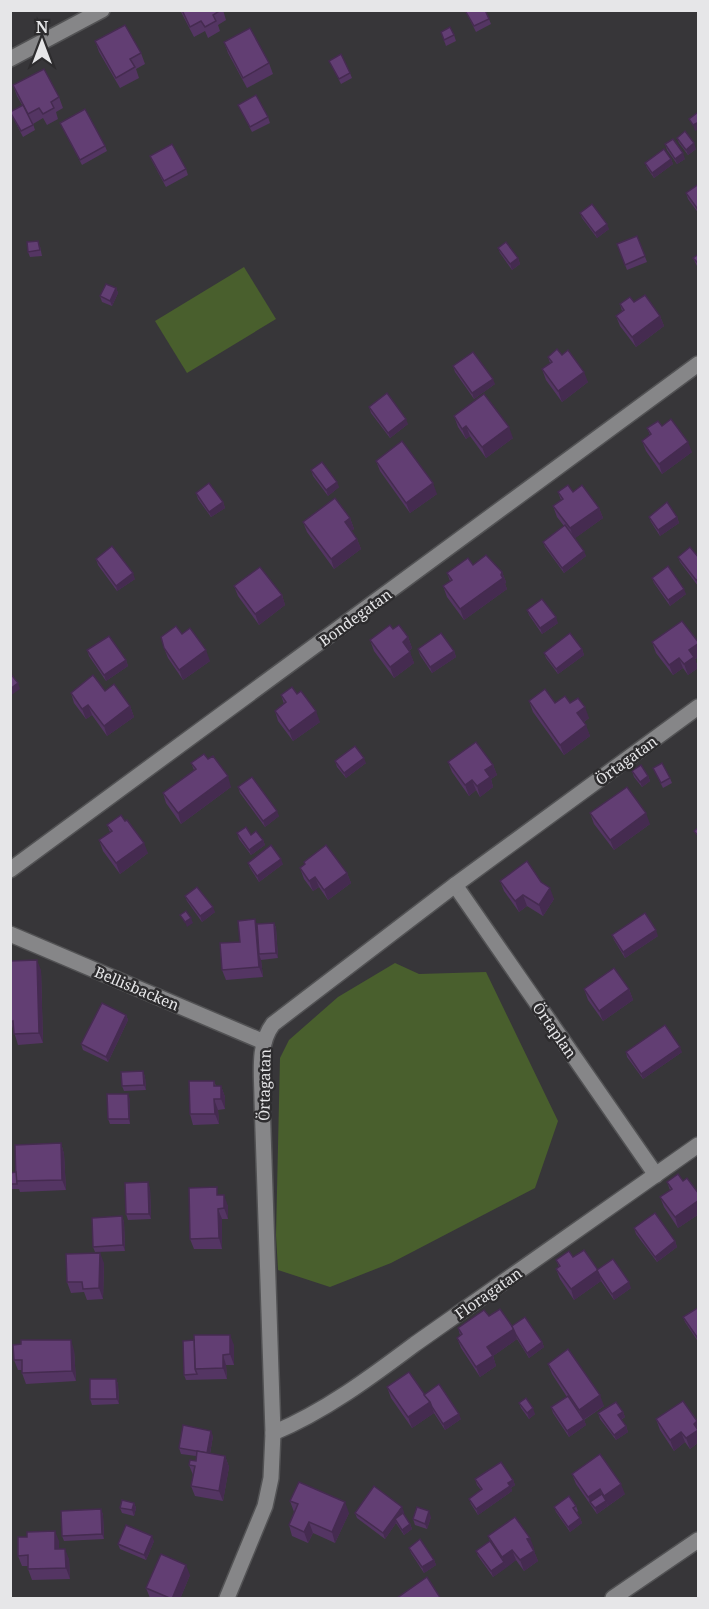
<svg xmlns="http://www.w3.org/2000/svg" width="709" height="1609" viewBox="0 0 709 1609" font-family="'Noto Serif',serif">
<rect width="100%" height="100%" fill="#373639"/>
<g fill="#495f2d">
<path d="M244,267l32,52 -89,54 -32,-52z"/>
<path d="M395,963l24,11 67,-2 72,149 -23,67 -144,75 -61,24 -52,-17 -2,-35 4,-177 9,-18 49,-43z"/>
</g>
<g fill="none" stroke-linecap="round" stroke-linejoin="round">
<defs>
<g id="minor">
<path d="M10,59l92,-49"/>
<path d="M10,870l688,-506"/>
<path d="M455,885l201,290"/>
<path d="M10,934l254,108"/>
<path d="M273,1433c51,-21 98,-56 142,-89l283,-199"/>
<path d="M227,1598l38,-92 6,-28 2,-45 -11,-333c0,-25 -5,-55 11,-76l182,-139 243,-178"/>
<path d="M613,1598l85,-58"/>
</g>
</defs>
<use href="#minor" stroke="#525254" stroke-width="18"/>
<use href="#minor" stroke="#868688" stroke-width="15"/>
</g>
<g fill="#543563">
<path d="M180,10h43l3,10 -8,5 2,6 -12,7 -3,-7 -11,6z"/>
<path d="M466,12l23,7 2,5 -15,8z"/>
<path d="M441,32l13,3 2,6 -10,5z"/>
<path d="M95,41l46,12 4,11 -9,5 3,9 -19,10 -21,-36z"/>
<path d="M224,42l45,21 4,11 -26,14 -19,-35z"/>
<path d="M329,61l21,12 2,5 -11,6z"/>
<path d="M13,85l46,12 4,11 -7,4 2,7 -11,6 -4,-7 -10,6 2,6 -12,7 -13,-25 12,-7 -5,-9z"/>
<path d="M238,105l30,12 2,6 -18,9z"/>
<path d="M60,123l45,23 2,5 -25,14z"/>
<path d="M677,138l19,11 -8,6 -9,-12z"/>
<path d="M665,144l20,15 -8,5 -10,-14z"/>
<path d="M150,156l36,13 2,6 -22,12 -14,-26z"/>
<path d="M671,159l2,5 -19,14 -7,-10 -2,-5z"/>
<path d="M699,184v30l-11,-15 -2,-6z"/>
<path d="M580,213l29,16 -12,9 -15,-20z"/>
<path d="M637,236l10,26 -20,8 -10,-26z"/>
<path d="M40,246l2,10 -12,1 -2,-5z"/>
<path d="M498,248l20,10 2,6 -8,6 -12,-17z"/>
<path d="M699,254v16l-6,-12z"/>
<path d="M116,288l2,5 -6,13 -10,-4 -2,-6z"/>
<path d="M634,302l26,14 4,10 -28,21 -16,-21 -4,-10 6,-5 -2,-7z"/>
<path d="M562,355l26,27 -26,20 -16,-22 -4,-11 8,-6 -2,-6z"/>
<path d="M453,366l42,18 -21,15 -19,-27z"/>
<path d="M369,407l39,17 -18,14 -19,-25z"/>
<path d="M454,416l59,22 -27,20 -16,-22 -4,3 -8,-12z"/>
<path d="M647,428l45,24 -30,22 -16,-23 -4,-10 8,-6z"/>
<path d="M376,461l61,33 -27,19 -30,-42z"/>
<path d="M311,470l28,17 -11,9 -15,-20z"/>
<path d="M558,492h15l26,16 4,10 -28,20 11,18 -22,17 -19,-26 -2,-5 21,-16 -7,-9 -4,-11 8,-6z"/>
<path d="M196,493l27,9 2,6 -14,9 -13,-18z"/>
<path d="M649,517h28l2,6 -19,13 -9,-14z"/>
<path d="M350,518l4,11 -3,2 6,8 4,10 -27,20 -27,-37 -4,-10z"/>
<path d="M678,557l21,1v27l-1,1 -18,-24z"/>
<path d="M96,559l39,20 -18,12 -19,-26z"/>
<path d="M473,565l29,7 4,10 -1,2 2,5 -43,31 -17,-23 -4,-11 7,-5 -3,-8z"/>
<path d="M652,578l34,16 -16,12 -16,-23z"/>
<path d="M234,586l48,9 3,10 -26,20 -21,-29z"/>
<path d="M527,610l31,13 -16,11 -13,-19z"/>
<path d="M393,629l15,8 4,11 -3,3 5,12 -20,15 -20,-27 -4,-11z"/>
<path d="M182,634l28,27 -27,19 -15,-22 -4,-10z"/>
<path d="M652,642l47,1v14l-4,2 3,9 -10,7 -5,-7 -10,7 -17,-22z"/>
<path d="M418,649l36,2 2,6 -24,16 -12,-18z"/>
<path d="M582,649l2,6 -26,19 -12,-16 -2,-5z"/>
<path d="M87,650l39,10 2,6 -22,15 -17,-25z"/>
<path d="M105,691l25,15 4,11 -27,19 -15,-21 -6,4 -12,-16 -3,-10z"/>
<path d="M281,695l39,27 -27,19 -15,-20 -3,-10 9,-7z"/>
<path d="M529,701l41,2 19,15 -5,4 6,14 -26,19 -31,-43z"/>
<path d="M208,759l23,28 -50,37 -15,-21 -3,-10 31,-23 -3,-7z"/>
<path d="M335,761l31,2 -20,15 -9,-11z"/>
<path d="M448,762l45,3 4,10 -6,4 2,8 -13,10 -4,-7 -7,6 -17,-24z"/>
<path d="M653,768l17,10 2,5 -9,5z"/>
<path d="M632,771l16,5 2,5 -8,6 -8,-10z"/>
<path d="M238,787l41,29 -14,11 -25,-34z"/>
<path d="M590,813l60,11 -36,26 -20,-26z"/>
<path d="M107,825l41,28 -28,21 -17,-23 -4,-11 11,-8z"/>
<path d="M237,833l14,2 12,5 2,5 -14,10 -12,-16z"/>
<path d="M304,862l43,11 4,10 -23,17 -9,-13 -6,4 -9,-12 -4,-11 5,-3z"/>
<path d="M248,863l35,1 -24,18 -9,-14z"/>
<path d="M500,881l41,1 13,17 -11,17 -16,-10 -8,6 -15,-21z"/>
<path d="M185,896l30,16 -13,10 -15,-21z"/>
<path d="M274,923l2,5 2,30 -17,2 2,17 -37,3 -4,-10 18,-28 17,-18z"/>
<path d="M612,935l46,1 -33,22 -11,-18z"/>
<path d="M41,970l2,73 -25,2 -7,-23z"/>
<path d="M584,989h45l4,11 -30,21 -15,-21z"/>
<path d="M126,1015l2,5 -20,42 -25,-12 -2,-6z"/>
<path d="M626,1052h56l-39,27 -16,-22z"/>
<path d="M143,1071l2,6 1,13 -22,1 -2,-5z"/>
<path d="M214,1081l2,5h5l4,11v12l-7,1 1,14 -26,1 -3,-11z"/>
<path d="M130,1099v25h-20l-2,-5z"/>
<path d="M61,1143l3,11 2,36 -46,2 -1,-3h-9v-16l6,-1z"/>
<path d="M683,1181l16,13v20l-21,14 -14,-21 -4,-10 10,-7 -3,-8z"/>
<path d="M150,1188l1,31 -23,1 -2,-6z"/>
<path d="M220,1195l8,11v13h-6v30h-28l-4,-10z"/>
<path d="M122,1216l2,6 1,29 -30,1 -2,-5z"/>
<path d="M634,1228l41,13 2,6 -20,15 -21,-28z"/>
<path d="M573,1257l24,13 34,18 -17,12 -13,-19 -27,19 -14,-21 -4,-10 3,-2 -3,-7z"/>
<path d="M104,1263l-1,36 -16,1 -3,-8 -13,1 -4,-11z"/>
<path d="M699,1307v36l-14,-21 -2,-5z"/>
<path d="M489,1316l23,10 30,16 2,5 -15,11 -12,-19 -24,17 3,10 -16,11 -19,-29 -4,-10 3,-3 -2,-7z"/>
<path d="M234,1345v20h-8l1,14 -41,1 -2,-5z"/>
<path d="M74,1350l2,31 -50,3 -4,-11v-3h-4l-4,-10z"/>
<path d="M548,1364l56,42 -20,14 2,5 -17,12 -16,-24 -2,-6 16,-10 -15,-23z"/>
<path d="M116,1379l2,5 1,20 -27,1 -2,-6z"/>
<path d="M387,1387l74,32 -16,11 -11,-17 -22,15 -21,-30z"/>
<path d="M519,1403l16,11 -6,5 -8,-11z"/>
<path d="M623,1412l2,5 -4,3 5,6 2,6 -12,8 -16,-21 -2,-6z"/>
<path d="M656,1419l41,2 2,5v16l-9,7 -5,-7 -11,9 -14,-21z"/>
<path d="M213,1436l-3,18 15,2 4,11 -6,34 -28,-5 -4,-10 2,-11 -4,-10 7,-4v-5l-15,-2 -2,-6z"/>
<path d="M572,1474l53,20 -28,20 -21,-30z"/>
<path d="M475,1479l38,1 2,5 -4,3 1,3 -34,24 -7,-11 -2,-5 12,-9 -4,-5z"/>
<path d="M290,1501l59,12 -14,30 -22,-10 -5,10 -16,-7 -3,-11 5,-13z"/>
<path d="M134,1503l2,5 -2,8 -12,-3 -2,-5z"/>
<path d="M576,1506l2,5 -1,1 3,6 2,5 -12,9 -14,-20 -2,-5z"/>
<path d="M101,1509l2,6 1,24 -40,2 -2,-5z"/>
<path d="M404,1512l-1,2 7,10 2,5 -8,6 -8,-12 -11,16 -28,-21 -2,-5z"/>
<path d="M431,1517l-4,12 -12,-4 -2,-6z"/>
<path d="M488,1536l46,12 -1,1 5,12 -14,10 -8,-11 -23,17 -15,-21 -2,-5 14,-10z"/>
<path d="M59,1541v8l10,10 1,20 -38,1 -4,-11v-3h-6l-4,-10z"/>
<path d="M154,1541l-8,19 -26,-11 -2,-5z"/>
<path d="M409,1548l25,12 2,5 -12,8 -13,-20z"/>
<path d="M190,1575l-10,24 -30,-1 -4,-10z"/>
</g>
<g fill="#452b50">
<path d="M699,122v7l-4,2 -2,-6z"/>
<path d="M694,143l2,6 -8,6 -2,-5z"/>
<path d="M683,153l2,6 -8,5 -2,-5z"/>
<path d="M671,159l2,5 -19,14 -2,-5z"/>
<path d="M607,224l2,5 -12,9 -2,-5z"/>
<path d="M518,258l2,6 -8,6 -2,-6z"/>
<path d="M116,288l2,5 -6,13 -2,-5z"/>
<path d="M660,316l4,10 -28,21 -4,-10z"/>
<path d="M584,372l4,10 -26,20 -4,-11z"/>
<path d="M493,379l2,5 -21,15 -2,-6z"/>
<path d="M406,419l2,5 -18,14 -2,-5z"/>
<path d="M466,426l4,10 -4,3 -4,-10z"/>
<path d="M509,427l4,11 -27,20 -4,-11z"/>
<path d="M688,442l4,10 -30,22 -3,-10z"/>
<path d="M337,482l2,5 -11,9 -2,-6z"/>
<path d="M433,483l4,11 -27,19 -4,-10z"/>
<path d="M223,502l2,6 -14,9 -2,-5z"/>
<path d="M599,508l4,10 -29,21 -4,-11z"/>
<path d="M677,517l2,6 -19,13 -2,-6z"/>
<path d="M350,518l4,11 -5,4 -4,-11z"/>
<path d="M357,539l4,10 -27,20 -3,-10z"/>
<path d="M584,551l2,5 -22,17 -2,-5z"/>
<path d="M502,572l4,10 -1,2 2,5 -43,31 -4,-11 41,-34z"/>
<path d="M133,573l2,6 -18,12 -1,-5z"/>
<path d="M699,578v7l-1,1 -2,-6z"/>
<path d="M684,589l2,5 -16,12 -2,-6z"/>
<path d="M282,595l3,10 -26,20 -4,-11z"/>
<path d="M556,617l2,6 -16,11 -2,-6z"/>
<path d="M408,637l4,11 -6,5 -3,-11z"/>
<path d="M699,643v14l-4,2 3,9 -10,7 -4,-11 5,-14z"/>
<path d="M582,649l2,6 -26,19 -2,-5z"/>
<path d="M206,650l4,11 -27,19 -4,-10z"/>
<path d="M454,651l2,6 -24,16 -2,-6z"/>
<path d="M410,652l4,11 -20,15 -4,-11z"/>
<path d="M679,658l4,10 -10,7 -4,-10z"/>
<path d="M126,660l2,6 -22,15 -2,-6z"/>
<path d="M18,683l2,6 -10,7v-7z"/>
<path d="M88,705l4,10 -6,4 -4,-10z"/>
<path d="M130,706l4,11 -27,19 -3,-10z"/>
<path d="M585,707l4,11 -8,6 -4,-11z"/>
<path d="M316,711l4,11 -27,19 -4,-10z"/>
<path d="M586,725l4,11 -26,19 -4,-10z"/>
<path d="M364,758l2,5 -20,15 -2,-5z"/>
<path d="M493,765l4,10 -6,4 2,8 -13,10 -3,-11 8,-16z"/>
<path d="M228,776l3,11 -50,37 -3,-11z"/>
<path d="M648,776l2,5 -8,6 -2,-5z"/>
<path d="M472,780l4,10 -7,6 -4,-11z"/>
<path d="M277,811l2,5 -14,11 -2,-6z"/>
<path d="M646,813l4,11 -36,26 -4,-10z"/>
<path d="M263,840l2,5 -14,10 -2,-5z"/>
<path d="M144,843l4,10 -28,21 -4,-11z"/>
<path d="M281,859l2,5 -24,18 -2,-6z"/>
<path d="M347,873l4,10 -23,17 -4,-10z"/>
<path d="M315,877l4,10 -6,4 -4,-10z"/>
<path d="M550,888l4,11 -11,17 -4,-11z"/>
<path d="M523,895l4,11 -8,6 -4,-11z"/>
<path d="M213,907l2,5 -13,10 -2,-6z"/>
<path d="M191,918l2,5 -6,4 -2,-5z"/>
<path d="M255,919l4,11v24l2,6 2,17 -4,-10z"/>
<path d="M274,923l2,5 2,30 -2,-5z"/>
<path d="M656,930l2,6 -33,22 -2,-6z"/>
<path d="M37,960l4,10 2,73 -4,-10z"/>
<path d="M629,989l4,11 -30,21 -4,-10z"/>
<path d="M126,1015l2,5 -20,42 -2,-5z"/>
<path d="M680,1047l2,5 -39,27 -2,-5z"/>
<path d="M143,1071l2,6 1,13 -2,-5z"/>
<path d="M221,1086l4,11v12l-4,-10z"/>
<path d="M128,1094l2,5v25l-1,-5z"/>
<path d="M214,1099l4,11 1,14 -4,-10z"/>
<path d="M61,1143l3,11 2,36 -4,-10z"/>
<path d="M148,1182l2,6 1,31 -2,-5z"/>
<path d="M224,1195l4,11v13l-4,-11z"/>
<path d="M699,1200v14l-21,14 -3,-11z"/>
<path d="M218,1209l4,10v30l-3,-11z"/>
<path d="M122,1216l2,6 1,29 -2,-6z"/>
<path d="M675,1241l2,6 -20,15 -2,-5z"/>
<path d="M100,1253l4,10 -1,36 -4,-11z"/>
<path d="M598,1270l3,11 -27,19 -3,-11z"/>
<path d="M629,1282l2,6 -17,12 -2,-6z"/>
<path d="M514,1329l3,10 -24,17 3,10 -16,11 -4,-10 11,-20z"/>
<path d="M230,1335l4,10v20l-4,-11z"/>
<path d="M71,1340l3,10 2,31 -4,-10z"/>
<path d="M542,1342l2,5 -15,11 -2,-5z"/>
<path d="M223,1355l3,10 1,14 -4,-11z"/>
<path d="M116,1379l2,5 1,20 -2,-5z"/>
<path d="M600,1395l4,11 -21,14 -4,-10z"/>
<path d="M430,1402l4,11 -22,15 -4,-11z"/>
<path d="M533,1408l2,6 -6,5 -2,-6z"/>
<path d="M623,1412l2,5 -5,3 -2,-5z"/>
<path d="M459,1414l2,5 -16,11 -2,-6z"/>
<path d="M584,1420l2,5 -17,12 -2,-6z"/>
<path d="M697,1421l2,5v16l-9,7 -4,-11 8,-14z"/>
<path d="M626,1426l2,6 -12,8 -2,-5z"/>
<path d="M211,1431l2,5 -4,23 -2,-6z"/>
<path d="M681,1432l4,10 -11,9 -4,-11z"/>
<path d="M225,1456l4,11 -6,34 -4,-10z"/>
<path d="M513,1480l2,5 -4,3 1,3 -34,24 -2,-6z"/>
<path d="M621,1484l4,10 -17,12 -4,-10z"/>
<path d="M600,1489l4,11 -14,2 -2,-5z"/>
<path d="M606,1501l2,5 -11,8 -2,-6z"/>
<path d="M345,1502l4,11 -14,30 -3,-11z"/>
<path d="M134,1503l2,5 -2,8 -2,-6z"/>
<path d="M402,1507l2,5 -7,10 -2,-3 1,4 -11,16 -2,-6z"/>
<path d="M101,1509l2,6 1,24 -2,-5z"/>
<path d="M429,1511l2,6 -4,12 -2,-5z"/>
<path d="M580,1518l2,5 -12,9 -2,-5z"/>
<path d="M309,1522l4,11 -5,10 -4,-11z"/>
<path d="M410,1524l2,5 -8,6 -2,-5z"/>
<path d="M55,1531l4,10v18l-4,-10z"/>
<path d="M152,1536l2,5 -8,19 -2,-5z"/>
<path d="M530,1538l4,10 -3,2 -4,-11z"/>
<path d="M65,1549l4,10 1,20 -4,-11z"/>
<path d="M512,1550l4,10 -10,8 -4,-11z"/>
<path d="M534,1551l4,10 -14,10 -4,-11z"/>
<path d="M434,1560l2,5 -12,8 -2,-6z"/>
<path d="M504,1562l2,6 -13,9 -2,-6z"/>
<path d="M186,1565l4,10 -10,24h-8z"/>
</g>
<g fill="#623e73" stroke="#452b50" stroke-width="1.5">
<path d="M182,10h39l-8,5 3,6 -11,6 -4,-6 -11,6z"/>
<path d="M469,10h16l4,9 -15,7 -8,-14z"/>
<path d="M125,25l16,28 -11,6 5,8 -19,11 -21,-37z"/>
<path d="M450,27l4,8 -10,5 -3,-8z"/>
<path d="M250,28l19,35 -26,15 -19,-36z"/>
<path d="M341,54l9,19 -11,6 -10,-18z"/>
<path d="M44,69l15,28 -8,5 3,6 -11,6 -4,-6 -11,6 -15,-29z"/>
<path d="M256,95l12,22 -18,10 -12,-22z"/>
<path d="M23,105l10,20 -12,6 -11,-19z"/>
<path d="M85,109l20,37 -25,14 -20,-37z"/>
<path d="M697,113l2,2v7l-6,3 -4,-6z"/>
<path d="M685,131l9,12 -8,7 -9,-12z"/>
<path d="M673,139l10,14 -8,6 -10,-15z"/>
<path d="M172,144l14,25 -22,12 -14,-25z"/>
<path d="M664,149l7,10 -19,14 -7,-10z"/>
<path d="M699,184v27l-13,-18z"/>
<path d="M592,204l15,20 -12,9 -15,-20z"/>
<path d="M637,236l8,20 -20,9 -8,-21z"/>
<path d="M38,241l2,9 -12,2 -1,-10z"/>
<path d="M506,242l12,16 -8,6 -12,-16z"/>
<path d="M699,254v10l-6,-6z"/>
<path d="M106,284l10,4 -6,13 -10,-5z"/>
<path d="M645,295l15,21 -28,21 -16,-21 8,-6 -4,-6 10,-7 4,5z"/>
<path d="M557,349l5,6 6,-5 16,22 -26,19 -16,-22 10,-7 -4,-5z"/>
<path d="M473,352l20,27 -21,14 -19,-27z"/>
<path d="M387,393l19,26 -18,14 -19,-26z"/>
<path d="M484,394l25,33 -27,20 -16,-21 -4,3 -8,-13z"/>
<path d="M671,419l17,23 -29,22 -17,-23 9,-7 -4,-6 11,-7 4,5z"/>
<path d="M402,441l31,42 -27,20 -30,-42z"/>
<path d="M322,462l15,20 -11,8 -15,-20z"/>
<path d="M209,483l14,19 -14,10 -13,-19z"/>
<path d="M568,485l5,7 9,-7 17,23 -29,20 -17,-22 10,-7 -5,-7z"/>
<path d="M335,498l15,20 -5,4 12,17 -26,20 -28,-37z"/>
<path d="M667,502l10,15 -19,13 -9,-13z"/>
<path d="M565,525l19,26 -22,17 -19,-26z"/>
<path d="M112,546l21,27 -17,13 -20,-27z"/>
<path d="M690,547l9,11v20l-3,2 -18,-23z"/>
<path d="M486,555l16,17 -1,3 2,3 -43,31 -17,-23 9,-6 -5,-7 21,-15 5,7z"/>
<path d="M668,566l16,23 -16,11 -16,-22z"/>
<path d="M260,567l22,28 -27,19 -21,-28z"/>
<path d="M542,599l14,18 -16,11 -13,-18z"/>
<path d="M682,621l17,22 -10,7 5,7 -10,7 -5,-6 -10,7 -17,-23z"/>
<path d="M390,625l3,4 6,-4 9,12 -5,5 7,10 -20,15 -20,-27z"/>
<path d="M176,626l6,8 8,-6 16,22 -27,20 -15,-22 -3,-11z"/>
<path d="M441,633l13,18 -24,16 -12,-18z"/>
<path d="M570,633l12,16 -26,20 -12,-16z"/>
<path d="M109,636l17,24 -22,15 -17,-25z"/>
<path d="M10,673l8,10 -8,6z"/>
<path d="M93,675l12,16 9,-7 16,22 -26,20 -16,-21 -6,4 -11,-16z"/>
<path d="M292,687l5,7 4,-3 15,20 -27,20 -14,-20 11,-9 -5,-7z"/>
<path d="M545,689l10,14 10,-7 5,7 8,-5 7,9 -8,6 9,12 -26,20 -31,-44z"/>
<path d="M476,742l17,23 -8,5 5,7 -13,9 -5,-6 -7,5 -17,-23z"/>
<path d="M355,746l9,12 -20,15 -9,-12z"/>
<path d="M204,754l4,5 5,-3 15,20 -50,37 -15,-20 33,-24 -5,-6z"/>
<path d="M662,763l8,15 -9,5 -8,-15z"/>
<path d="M641,765l7,11 -8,6 -8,-11z"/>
<path d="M252,777l25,34 -14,10 -25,-34z"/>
<path d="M627,787l19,26 -36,27 -20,-27z"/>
<path d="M121,815l4,6 2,-1 17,23 -28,20 -17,-23 13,-9 -5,-6z"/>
<path d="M246,827l5,8 5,-4 7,9 -14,10 -12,-17z"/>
<path d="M699,827v10l-5,-6z"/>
<path d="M271,845l10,14 -24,17 -9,-13z"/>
<path d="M326,845l21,28 -23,17 -9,-13 -6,4 -9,-13 5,-4 -1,-2z"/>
<path d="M527,861l14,21 9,6 -11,17 -16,-10 -8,6 -15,-20z"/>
<path d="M197,887l16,20 -13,9 -15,-20z"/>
<path d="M186,911l5,7 -6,4 -5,-7z"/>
<path d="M645,913l11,17 -33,22 -11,-17z"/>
<path d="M255,919l4,48 -37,3 -2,-27 20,-1 -2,-21z"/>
<path d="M274,923l2,30 -17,1 -2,-30z"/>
<path d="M37,960l2,73 -25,1 -1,-13 -2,1 -1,-61z"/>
<path d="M614,968l15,21 -30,22 -15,-22z"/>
<path d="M102,1003l24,12 -20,42 -25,-13z"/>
<path d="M665,1025l15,22 -39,27 -15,-22z"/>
<path d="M143,1071l1,14 -22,1 -1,-14z"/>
<path d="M189,1081h25v5h7v13h-7l1,15h-25z"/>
<path d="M107,1094h21l1,25h-21z"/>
<path d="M61,1143l1,37 -46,1 -1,-36z"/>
<path d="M16,1172l1,12h-7v-11z"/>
<path d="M678,1174l5,7 4,-3 12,16v6l-24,17 -15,-20 12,-8 -5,-7z"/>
<path d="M148,1182l1,32h-23l-1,-31z"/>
<path d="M217,1187v8h7v13l-6,1 1,29 -29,1 -1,-51z"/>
<path d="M655,1213l20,28 -20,16 -21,-29z"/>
<path d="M122,1216l1,29 -30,2 -1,-29z"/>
<path d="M584,1250l14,20 -27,19 -15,-20 4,-3 -4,-6 13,-9 4,6z"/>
<path d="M100,1253l-1,35 -16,1 -1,-7h-15l-1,-28z"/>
<path d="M613,1259l16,23 -17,12 -12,-18 -3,-6z"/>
<path d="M699,1307v33l-16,-23z"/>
<path d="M500,1309l14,20 -27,18 6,9 -17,11 -19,-29 5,-4 -4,-6 26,-18 5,6z"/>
<path d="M525,1317l17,25 -15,11 -11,-18 -4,-9z"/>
<path d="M194,1335h36v19l-7,1v13l-28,1z"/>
<path d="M21,1340h50l1,31 -50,2v-13h-8l-1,-15 8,-1z"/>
<path d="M194,1340l1,29 2,5 -13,1 -1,-34z"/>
<path d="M568,1349l32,46 -21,15 -31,-46z"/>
<path d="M409,1372l21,30 -22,15 -21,-30z"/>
<path d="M90,1379h26l1,20h-27z"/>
<path d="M439,1384l20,30 -16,10 -11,-17 -2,-5 -6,-7z"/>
<path d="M568,1396l16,24 -17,11 -16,-24z"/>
<path d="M526,1398l7,10 -6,5 -8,-10z"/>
<path d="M683,1401l14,20 -3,3 4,6 -12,8 -5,-6 -11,8 -14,-21z"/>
<path d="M616,1402l7,10 -5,3 8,11 -12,9 -16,-22z"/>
<path d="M183,1425l28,6 -4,22 -28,-5z"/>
<path d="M197,1451l28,5 -6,35 -28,-5 4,-20 -6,-1 1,-5 6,1z"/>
<path d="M600,1454l21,30 -17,12 -4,-7 -12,8 -16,-23z"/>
<path d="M501,1462l12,18 -5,3 2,3 -34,23 -7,-10 13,-10 -7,-10z"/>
<path d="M299,1482l46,20 -13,30 -23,-10 -5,10 -15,-7 9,-21 -8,-3z"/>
<path d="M374,1486l28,21 -19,26 -28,-20z"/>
<path d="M602,1494l4,7 -11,7 -5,-6z"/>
<path d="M569,1496l7,10 -3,2 7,10 -12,9 -14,-20z"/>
<path d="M122,1500l12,3 -2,7 -12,-2z"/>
<path d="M417,1507l12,4 -4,13 -12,-5z"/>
<path d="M101,1509l1,25 -40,2 -1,-25z"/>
<path d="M403,1513l7,11 -8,6 -7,-11z"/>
<path d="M515,1517l15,21 -3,1 7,12 -14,9 -8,-10 -10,7 -14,-21z"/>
<path d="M126,1525l26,11 -8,19 -26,-11z"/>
<path d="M55,1531v18h10l1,19 -38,1v-14l-10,1v-19h9v-5z"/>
<path d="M420,1539l14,21 -12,7 -13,-19z"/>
<path d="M490,1541l14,21 -13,9 -15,-20z"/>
<path d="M161,1554l25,11 -14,34 -26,-11z"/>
<path d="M427,1577l14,22h-44v-1z"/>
</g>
<g text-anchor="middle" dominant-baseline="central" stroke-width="5" stroke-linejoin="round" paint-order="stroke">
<g font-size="15" fill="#e6e6e8" stroke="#2d2c2e">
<text transform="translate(355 617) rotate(-36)">Bondegatan</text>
<text transform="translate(626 760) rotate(-36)">Örtagatan</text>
<text transform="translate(137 988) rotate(23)">Bellisbacken</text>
<text transform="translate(555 1030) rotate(55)">Örtaplan</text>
<text transform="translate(264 1085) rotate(-89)">Örtagatan</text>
<text transform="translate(488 1293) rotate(-35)">Floragatan</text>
</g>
</g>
<rect width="709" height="1609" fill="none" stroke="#e6e6e8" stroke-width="24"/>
<g transform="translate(42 42)" stroke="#2d2c2e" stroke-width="4.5" paint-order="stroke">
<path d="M0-4.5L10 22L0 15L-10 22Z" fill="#e6e6e8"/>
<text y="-9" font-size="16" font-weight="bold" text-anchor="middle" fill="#e6e6e8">N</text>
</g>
</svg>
